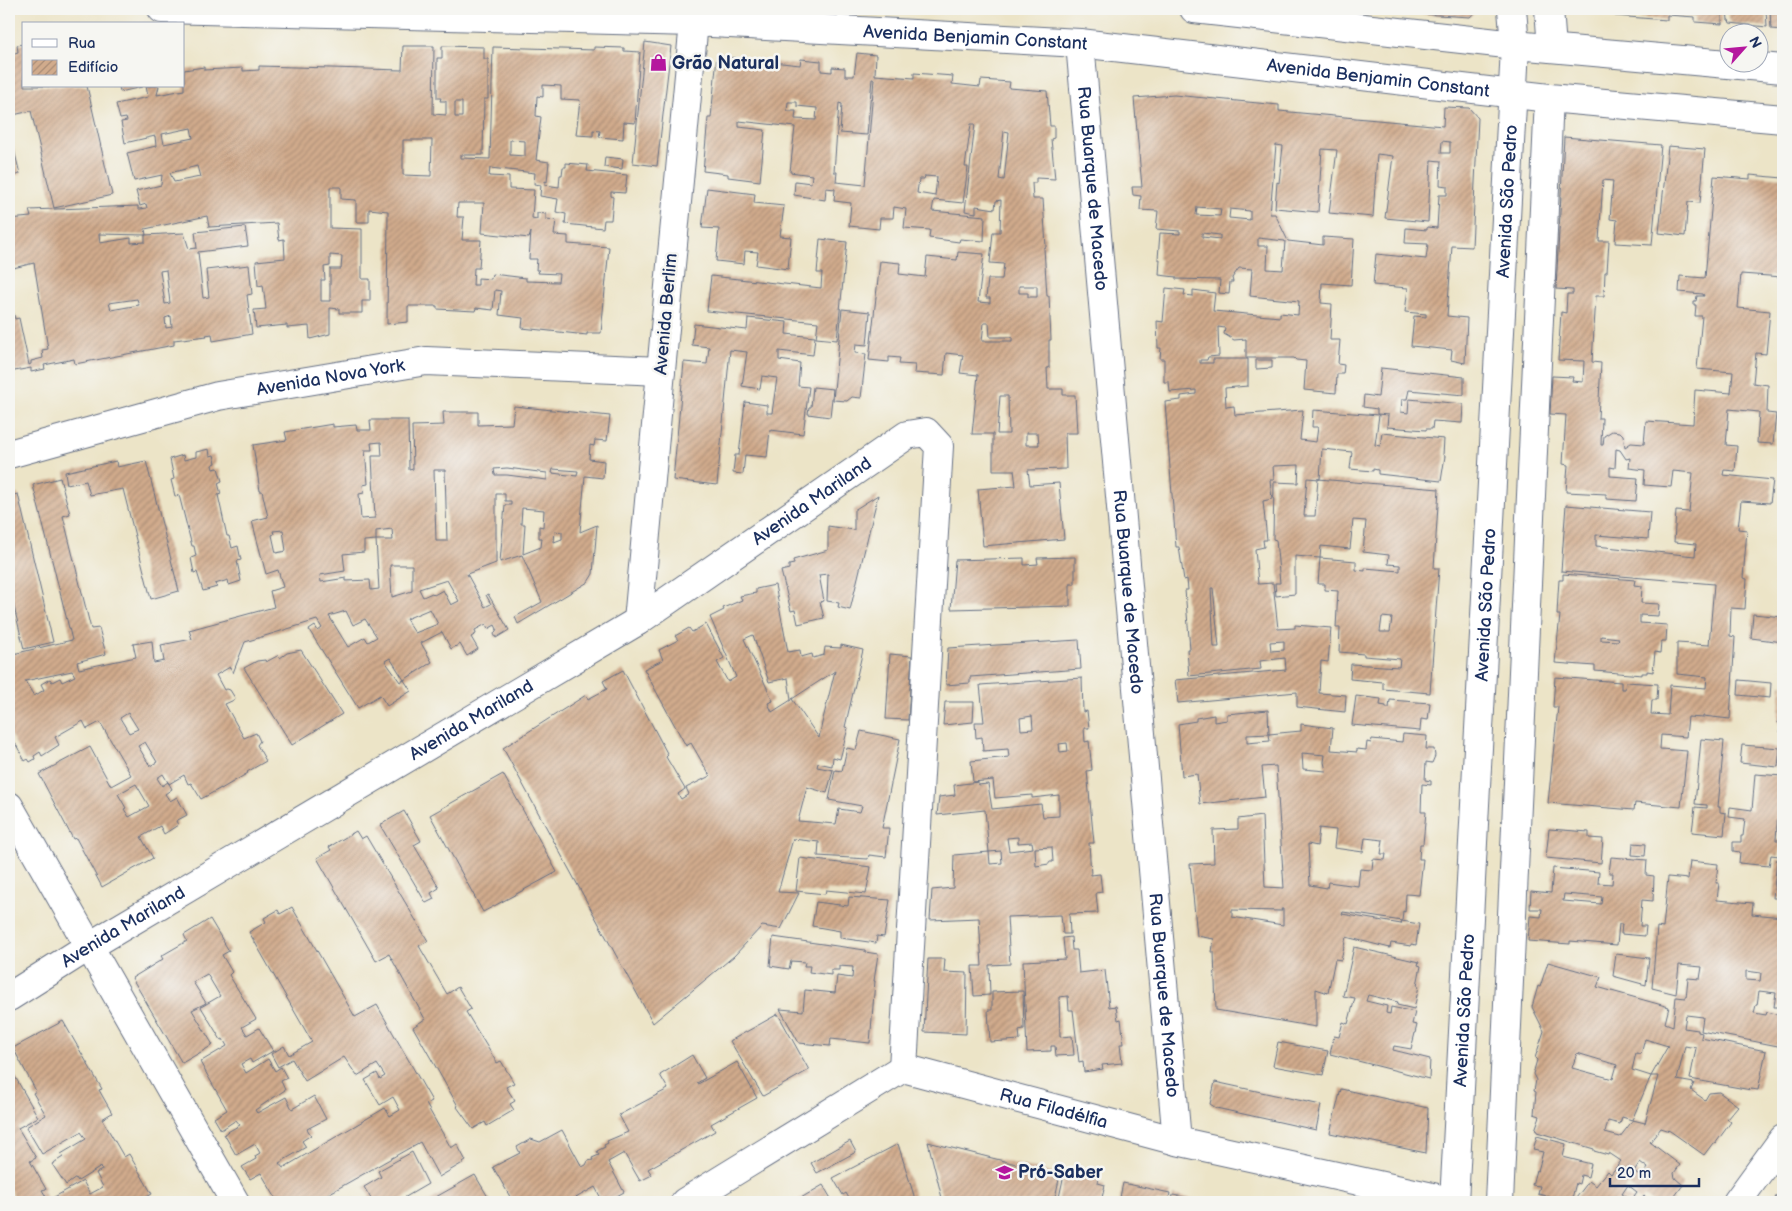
<svg xmlns="http://www.w3.org/2000/svg" width="1792" height="1211" viewBox="0 0 1792 1211" font-family="'Balsamiq Sans',sans-serif">
<defs>
<pattern id="building-hatch" width="6" height="6" patternUnits="userSpaceOnUse" patternTransform="scale(1.25)"><rect width="6" height="6" fill="#d1ab8c"/><path d="M-1 1l2-2M0 6l6-6M5 7l2-2" fill="none" stroke="#a98c76"/></pattern>
</defs>
<rect width="100%" height="100%" fill="#f6f6f2"/>
<filter id="ink" filterUnits="userSpaceOnUse"><feTurbulence type="fractalNoise" baseFrequency=".02" numOctaves="2"/><feDisplacementMap in="SourceGraphic" scale="10" xChannelSelector="R" yChannelSelector="G"/><feConvolveMatrix kernelMatrix="1 2 1 2 8 2 1 2 1" color-interpolation-filters="sRGB"/></filter>
<filter id="wash" filterUnits="userSpaceOnUse"><feTurbulence type="fractalNoise" baseFrequency=".0096" numOctaves="4" result="noise"/><feDisplacementMap in="SourceGraphic" scale="20" xChannelSelector="R" yChannelSelector="G"/><feGaussianBlur stdDeviation="1.12" result="paint"/><feColorMatrix in="noise" values="0 0 0 0 0 0 0 0 0 0 0 0 0 0 0 0 0 1.4 0 .05"/><feComposite in="paint" operator="in"/></filter>
<g filter="url(#wash)">
<rect width="100%" height="100%" fill="#ece4c7"/>
<g id="blocks">
<g fill="url(#building-hatch)" fill-rule="evenodd">
<path d="M1407,9h72l-9,8 -49,-3v-3l-14,-1z"/>
<path d="M1613,9h109v15l-27,-2v-5l-28,-2v5l-52,-4 1,-4h-4z"/>
<path d="M1727,9h39l1,18 -37,-4 -1,-3h-1z"/>
<path d="M1770,9h13v21l-12,-1z"/>
<path d="M645,42l26,4 -14,120 -24,-3z"/>
<path d="M24,44v42h63l25,109 -58,13 -23,-97 -18,4 -4,-14v-46l9,-3 -1,-7z"/>
<path d="M403,46h31l-1,68 13,1v-14h-6l1,-3h-4v-40h5v-12l42,1v12h4v40h-4l-1,56h-22v3l29,1 3,-112 101,3v-3l30,1v3l16,1 -5,71 -11,-1 -1,17 -24,-2 1,-6 -7,-1v6l-17,-1 4,-35 -19,-1v-13l-18,-1v12l-6,-1 -1,20 5,1 -5,43 13,2 -2,20 -2,-1v4l14,2 1,-12h2l1,-8h3v-4l22,2 -1,6 40,4 -2,18 -14,-1v4l2,1 -2,23h-7l-1,8 -38,-4 1,-10 -10,-2 2,-13 -18,-3 1,-11 -7,-1 1,-11 -45,-5 -1,8 20,1v12l25,1 -2,28 5,1v-6l9,1v5l10,1 -2,15 14,1v8l41,3 -8,86h-14v2l-65,-7 1,-10 -24,-3 2,-24 -6,-1 -2,20 -17,-2 -1,3 -38,-2v-3h-29v16l-21,2 1,-113 -19,-2v13h-13v-22l-15,-1v-12h-11v41l32,1v50h8v22h-8v12h-23v-4l-9,-1v26l-20,5 -1,-13 -22,2v-3l-31,3 -2,-18 12,-1 -3,-24 -5,1 -2,-25 29,-3 -1,-19 -5,1 -2,-17 -68,4 -2,-11 -62,13 1,6 -47,-1 1,9 31,-5v5l14,-1v-7l39,-2 5,16 8,-1 -2,-16 50,-5 3,19 -50,6 5,46 6,-1 -3,-27 43,-5 3,29 -5,1 5,39 -39,7 -1,-7 -6,1 1,1 -33,4v5l-99,19 -1,-5 -30,6 1,4 -14,3v-4l-22,4v-78l6,25 4,-1 10,47 2,-1v-3l12,-3 -1,-8 6,-1 -14,-86 -25,6v-50l22,-2 -2,-7 109,-4v3h2l7,-1 -1,-4 -6,2 -4,-15 25,-6 1,-10 -28,6 -7,-28 29,-7 -1,-10 -30,7 -4,-21 6,-1 -1,-3 -6,1 -4,-15 32,-7 -2,-11h13l-2,9 27,-5v-20l20,-3v3l39,-2v3l16,-1v-4l143,4zM455,102h7v15h-7zM191,128l2,10 -29,6 -2,-10zM403,140h29l-1,36 -28,-1zM510,140l15,1v15l-15,-1zM197,166l3,11 -26,5 -4,-9zM458,203h26l-2,30 47,5 2,-6 -2,27h8l-1,11h3l-1,3 21,1 -1,8 -32,-1v-3l-34,-4 -1,5 -13,-1v7h-5l1,-17h5l2,-28h-19l2,-23h-7zM330,255l12,1 -1,13h-11v32h-9v-21h4l-1,-13 6,-1zM166,270l4,33 -5,1 -5,-33zM137,299l2,6 -28,5 -2,-7zM171,316l1,11 -6,1 -1,-10z"/>
<path d="M857,53l19,2 -1,20 39,3v-5l39,3 -1,8 28,3 1,-7 29,2 -1,6 38,3 3,35h4v12l-3,1 4,40 -19,-1v5h-4l1,16h10l3,48 -2,1 3,48h2l2,44h-2v28h-2l1,21h15v6h12l2,38h-12l1,36 -38,1 2,15 29,-2 5,56 -81,7 -5,-57 38,-3 -2,-16h-21v-36h-21l6,-59 -18,-2 3,-18 -17,-2 -2,22 -30,-2 1,-8 -16,-1 1,-6 -11,-1v5l-20,-2 11,-99 20,2 -1,11 26,3 2,-20 30,3 1,-8 26,2 -6,48 12,1v-5h-4l2,-19h14l2,-15 -14,-1 3,-31h7l1,-32 -5,1 -1,8 -19,-3v7l-11,-2 10,-87h-4l-6,43h3l-5,36 -29,-3 -2,11 53,5 -1,25 -24,-2 -1,3 -30,-4 1,-8 -26,-2 2,-19 -12,-2 -1,11h-13l-1,11 -30,-3 2,-23 -17,-2 1,-12 -9,-1 -1,12 -31,-5 1,-14 16,2 1,-8 -22,-3 5,-45 -56,-6v6l26,3 -5,51 -32,-4v-3l-25,-3 5,-53h3l6,-62 83,9 1,-6 20,2v10l11,1v-5l13,1v8h9zM872,79h2l-9,106 -29,-3 1,-10h-3l5,-69 3,1 -2,29 27,2zM788,102h9v4l20,2 -1,12 -21,-1 1,-8h-9zM1004,131l5,1 -5,48 -5,-1zM925,176l12,1 -2,19 -18,-3 2,-14h5zM1019,286h18v11h-9v-4h-9zM984,323h5l1,14h22v4h-30zM1000,396h8l1,38h-12zM1026,433h12l1,12h-13z"/>
<path d="M119,86h23v1l-22,5z"/>
<path d="M1174,95l105,10v6l164,15 1,-19 25,1 9,10 -6,129 -20,-1 -5,70 20,2 -2,45 -14,-3 1,-10 -41,-4 3,-30 12,1v-3l-21,-2 3,-24 -35,-3 3,-31 50,5 2,-15 -23,-1 1,-15 21,2v-3l10,1 2,-33h8v-9l-7,-1 1,-24 -10,-1 -3,62 -43,-4 8,-62 -16,-2 -4,63 -44,-4 8,-63 -15,-1 -4,63 -21,-2 -22,-2 2,-26 2,1 4,-37 -7,-1 -6,69h5l13,27 35,4v-8l31,2 -3,46 -29,-2 -1,20 11,1 -2,36h10l-2,24 6,1 -1,9h-6l-1,19 -32,-3 2,-29 -10,-1 -2,-2h-48v-19l-12,1 -10,-6 1,-6 -7,-1 1,29 -11,1 -1,3h-7v3h13v-4h35v27l-23,2 1,19 8,-1 1,9 68,-5 -3,30 16,2 2,-15h-6l1,-17 66,5 -4,30 5,1 2,-13 62,6 -1,16 2,1 -4,25 -63,-7v-4l-5,-1v2l-23,-2 2,-17 -30,-3 -2,30 -13,-1 -3,38h11l3,-37 121,10 -5,79h5l-9,125 -47,-4v-7l-33,-3 1,-15 48,3 1,-8 -36,-3v-2l-25,-2 1,-24h-4l2,-37 -13,-1v-6h-7l2,-26 36,3v9l9,1v-3l35,3v-6l-12,-1 1,-9 -26,-3 3,-31 -13,-1 -3,29 -29,-3 -1,12 -25,-2v38l-19,2 -1,-13h5l-4,-43 -3,-1 1,-57 24,1 1,-18 -26,1 1,14h-4l2,19 -9,2 4,39h-4l1,7 -9,2 3,35 15,-1 5,46 17,-1v-3l36,3 -3,34 -7,-1 -2,32 27,2 -1,17 -48,-5v-15l-119,11 -3,-23 111,-10 -1,-12 -25,3 1,8 -72,7 -2,-27h3l-5,-59h3l-1,-11 -3,1 -5,-33h-3l-11,-145 16,-2v-4l15,-2v-4l-26,2 -1,-10h-5v-23h-4l1,-11h-3l-1,-27 6,1 3,-34 19,2 -1,5 9,1v-6l22,3 -2,18 67,6v-4l18,2 1,-14 -49,-5 2,-27 -13,-1 -7,10 1,4h-3l-1,12 -10,-1 1,-13 -44,-1v-2l-17,-2 1,-16h-2l2,-26 20,1v-3l-24,-2 2,-18 -18,-1 1,-14 -8,-1 -1,-8h10l-8,-89zM1442,141l8,1v11h-9zM1197,207l24,2 -1,7 -24,-1zM1230,209l20,2v9l-21,-2zM1202,233l18,2v4l-18,-2zM1258,238l27,3 -2,29 -16,-1 1,-23h-10zM1211,588h2l6,59h-5zM1382,617l10,1 -2,14h-10zM1284,641v9l-13,1 -1,-9z"/>
<path d="M1564,137l97,8 -9,100 -37,-2 2,-23 -7,-1 3,-38 -10,-1 -4,61h10l-2,31h-2l-1,24h-8l-4,66 9,1 -3,55h4l-1,27h2l1,-9 8,-5 8,1 3,3 2,12 6,-4 13,1 2,-23 47,3 2,-34 36,3 2,-21 -36,-3 5,-53h-7l1,-11h-2v-4h2l1,-5h7l-1,-2 -24,-2 1,-16 25,2 9,-102 36,3v-4l33,3v99l-42,-3 -3,34 32,3 -4,43 -10,-1 -3,30 15,2 -1,28 9,1 -3,30 -16,-1 2,-31 -30,-3 -3,36 11,1 -2,25 -11,-1 -1,5 50,5 -3,23 -29,-2 -3,28 9,1 -4,48 4,1 -2,30 -14,-1 -1,28 5,1 -5,82 -27,-3v2l-15,-1 -2,20 -25,-2 -1,14 27,2 -6,56 -46,-4 -1,7 -86,-7 10,-96h-5l2,-30 66,5v7h4l1,-7 32,2 -1,16h-5l-1,14 17,1 2,-30 36,3 1,-11 -30,-3v-31l32,2 5,-61 -153,-13 5,-66 84,7 -2,27 -52,-4v11l99,10 1,-12 -22,-2 2,-31 13,1 4,-39 -20,-2 -2,16 -27,-2 1,-15 -16,-2 1,-10 -4,1 -6,-9 -4,-1 -1,19 -5,-1v9l28,2 -2,23 -30,-2v-5l-40,-2 2,-27 -5,-1 3,-49 -16,-1 2,-38 21,1 -1,4 11,1 1,-21 -26,-1 3,-48 5,1 1,-19h6v-4l-17,-1z"/>
<path d="M12,142l8,32 -11,3v-34z"/>
<path d="M1668,146l37,3 -5,54 -12,-1 -3,34 -26,-3z"/>
<path d="M605,157l18,2 -1,10 -18,-2z"/>
<path d="M707,188l48,6 -1,9 30,3 -4,30 11,1 -3,32 -32,-4 2,-13 -13,-1 -1,13 -28,-3 3,-32 -17,-1z"/>
<path d="M820,239l27,3 -10,98 -21,-2 2,-16 -111,-11 4,-35 110,12 1,-15h-5z"/>
<path d="M842,309l28,3 -3,33 -11,-1 -1,9 11,1 -5,44 -9,-1 -5,4 -14,-1z"/>
<path d="M748,318l39,4 -1,12 29,3 -2,18 -34,-4v9l21,3 -2,23 11,1 -6,47 -33,-4 -3,27 -22,-2 -2,19 -10,-1 2,-18h4l6,-53 22,3v8h5l5,-35 -15,-2 -2,13 -18,-3 5,-34 -17,-2 -13,135 -44,-5 11,-118 23,2 2,-17 -17,-2 2,-21 53,6z"/>
<path d="M1256,360h16v8l-16,1z"/>
<path d="M1381,368l83,9v18l-55,-5 -2,9h-5l-1,13 7,1 1,-14 54,5 -1,19 -29,-2 -1,8h-6v1l-39,-3 1,-12 -11,-1v-5l-14,-2 1,-12 14,2z"/>
<path d="M813,387l20,2 -3,28 -22,-3 1,-7h2z"/>
<path d="M514,406l96,10 -3,25 -12,-1 -1,6 -4,-1 -1,14 15,2 -1,17 -18,-2 -5,56 17,-7 -4,49 -5,8 -70,42 -3,-7 27,-15 -20,-47 -22,7 5,-57h6v-4h-6v-7h-9v69l-29,11 18,33 6,-3 -5,-9 2,-1 21,36 -13,8 -2,-4 3,-5 -2,-4 -7,4 -2,-5 -11,6 1,4 -5,3 7,12 -11,7 -7,-12 -9,5 -9,-17 -21,11 11,19 -28,18 -14,-22 -5,3 15,21 4,-2 7,11 -24,15 -7,-11 -22,13 -49,-78 6,-4 3,5 4,-3 -5,-8 -72,22 -12,31 -3,-6 -14,8 8,15 3,-1 3,1 5,8 -1,2 -9,4 19,34 12,-5 4,8 -3,4 9,16 -19,11 1,1 -27,16v-1l-20,11 -10,-16 -3,1 -4,-9 -15,9 -6,-10 -6,4 5,8 6,-4 4,7 -7,5 5,7 7,-4 10,18 -11,6 2,4 -14,9 -4,-8 -19,11 12,21 -51,29 -26,-49 -3,1 -34,-65 51,-27 21,39 20,-11 -31,-53 -13,7 -4,-8 -28,16 4,8 -17,11 -2,-4 -6,4 1,3 -5,3 -2,-3 -3,2 -16,-29v-77l63,-15 -39,-155 27,-7 10,36 -7,2 28,113 8,-1 7,26 -29,8 2,7 57,-12 -3,-13 19,-3 2,22 10,-2 -3,-16 31,-6 -3,-9 85,-23 -4,-16 13,-4 -5,-17 -12,4 -14,-53 16,-4 -6,-26h-2l-7,-46 34,-5 -2,-8 48,-8v3l23,-2 1,5h14l-1,-10h38l1,50 4,-1 -1,-43 32,-1 -1,-13h35v13l34,-1zM381,442l1,14h-10l3,62 -14,1 -2,-25 5,-1 -1,-8 5,-1 -3,-34h7l-1,-7zM507,468l40,5v7l-40,-5h-12l-1,-6zM553,469l25,2 -1,5 -25,-3zM434,470h11l2,71h-11zM522,508l22,2 -1,17 -4,-1v12h3l-1,9 -18,7 2,-30h-4zM392,529l1,11h-17l3,49 -8,1 -1,-10 -24,1v-3l-25,4 -1,-7 25,-4 -2,-17 21,-2v-11l12,-1v-9zM283,530l3,21 -10,2 -4,-18 2,-1 -1,-3zM555,531l7,1v7l-8,3zM390,565h22v26l-20,6zM447,580l12,21 -8,4 -8,-15 -9,5 -2,-2 -9,4 -4,-8zM430,609l8,15 -23,9 -9,-14zM346,611l7,14 12,-6 12,18 -9,5 -3,-5 -17,10 -19,-31zM72,671l3,5 -13,6 -2,-4 -8,4 -2,-3 -9,5 3,6 -10,6 -9,-15zM128,713l10,16 -9,4 -9,-15zM145,742l12,20 -7,4 -12,-20zM136,784l13,22 -20,11 -5,-8 2,-1 -8,-14z"/>
<path d="M209,449l1,7 4,-1 2,8 -4,2 1,4 5,-1 4,13 -4,2 3,11 -3,1 9,41h2l3,12 6,-2 3,14 -4,1 4,20 -12,4 -1,-5 -13,4 2,3 -14,4 -6,-19 -3,1 -3,-15 5,-2 -2,-10h-2l-13,-51 -4,1 -4,-16 3,-1 -4,-20 13,-4 1,5 12,-3v-5z"/>
<path d="M116,461l1,6 29,-6 33,130 -28,8 -28,-110 -33,6 -4,-14 -19,4 -2,-13z"/>
<path d="M18,494l35,148 -29,7 -15,-63v-90z"/>
<path d="M878,495l-28,115 -12,-3 1,-4 -12,-2 1,-27 -9,1 5,26 -4,1 4,16 -26,6 -3,-14 -4,1 -10,-40 8,-2v-4l5,-1 -1,-4 35,-10v-24l26,4v-20z"/>
<path d="M1075,557v27h-5v22l-119,3 4,-49 69,-2v7l14,-1 -1,-6z"/>
<path d="M1563,574l72,6 -1,5 8,1 -1,17 18,1 -1,12 -18,-1v8l27,2 -1,16h-5l-1,12 -5,-1 -2,20 -6,-1v2h-5v2l-47,-4v-5l-40,-3 5,-48h-3l1,-20 1,-15h4zM1601,636l18,2 -1,3 -17,-1z"/>
<path d="M775,585l13,67 12,-2 1,7 11,-3 1,4 11,-3 1,-8 16,1v-3l22,5 -18,77 3,1 -8,31 -7,-2 -1,9 -14,-3 -1,4 16,3 -6,23 -20,-6 -9,34 38,3 3,-15 21,3 2,-6 -33,-6 6,-30 7,1 5,-23 9,2 5,-19 39,8 -18,89h7l-3,29 -17,-2 -1,4 -50,-3 1,-14 -26,-3 -15,53 21,1 -18,36 -19,-3 -28,30 -81,67 -150,-275 83,-53 2,4 19,-10 -4,-8 20,-11 45,85 -2,2 19,32 -7,5 3,5 8,-5 -3,-6 24,-12 -19,-33 -5,3 -42,-77 19,-9 -4,-10 19,-10 -3,-4 14,-8 3,4 14,-8 18,34 -7,4 11,20 8,-5 -26,-60 14,-7 -1,-2 19,-8 -2,-4 16,-3v-4zM753,635l16,47 19,-4 3,22 -19,12 -4,-9 5,-2 -29,-62zM835,671l-13,52 -3,15 -27,-39z"/>
<path d="M1753,614l30,3v25l-32,-4z"/>
<path d="M1079,640l2,29 -111,8v6l-24,2 2,-37z"/>
<path d="M301,650l41,64 -50,31 -48,-77 13,-7 8,-1 1,2 13,-7 1,3 7,-5z"/>
<path d="M890,654l22,2 -4,64 -22,-1z"/>
<path d="M1082,678l1,34 4,-1 2,17h-5l1,14 4,-1 3,29 -5,1 7,72h-5l2,32 9,-1 2,18 -6,1 2,20 -29,1 1,20h-7l-2,-19 -54,2 3,47 -21,1 1,30 -16,1 -2,-30h10l-3,-48 -49,2 2,-30 21,-2 1,-33 35,-3 1,12 12,-1 -1,-12 -12,1 -4,-42 -48,5 2,-18 16,-2 -1,-10 24,-3v3l10,-1 4,25 49,-5 2,13 16,-1v-21l-27,3v-3l-37,3 -2,-18 -20,2 -2,-21 38,-4 -1,-8 -25,2 -1,-14 -6,1 -1,-16h9l-4,-37zM1032,716l1,13 -12,1 -1,-12zM1067,743l1,8 -8,1 -1,-8zM1018,837v6l14,-1 1,6 -24,3 -2,-13zM1052,847l1,15h-4v2l-13,2 -1,-18z"/>
<path d="M1739,680l32,3 -1,15 -32,-3z"/>
<path d="M1781,684h2v49l-3,-1 1,-8 -3,-1z"/>
<path d="M1356,696l25,3 -1,6 6,1v2h3l1,-8 40,3 -2,17 -7,-1 -1,12 -68,-6z"/>
<path d="M945,702h29l-1,20 -30,3z"/>
<path d="M1268,710l1,24 -22,1v8l23,-2 -1,-7 32,-3v-7l32,4 -2,22 26,2v-3l9,1 1,-8 4,1 1,-4 30,3 1,-8 24,2 -1,13h8l1,7 -3,7 -6,-1 -1,18 6,1v4l-9,-1 -1,28h5l-3,32h-3l-1,15h4l-4,36 -13,-1 -1,18 -2,-1 -1,10 -59,-9 -1,2 59,10 1,-3 17,3 -3,21 -5,-1v2l-20,-3 -1,5 -44,-11 -5,23 -6,-1 -7,34 -12,-4v38l-100,-17 -2,-58h-2l2,-13 -17,-3 -7,-72 24,-1 -1,-33 25,-1v-10l24,-3 3,71 19,1 -8,-122 -14,1 3,30 -65,7 -3,-30 -15,2 -4,-52 18,-3v-3l18,-3v7l13,-2v-6zM1302,753l23,2 -1,7 2,9 -23,-2zM1319,828l17,2 -2,18 29,4 2,-14 18,2 -2,14h5l-1,6 -12,-1 -1,11 -12,-1 -2,17 -30,-4 -1,6 -17,-3 -2,-41 9,2zM1281,909h2v16l-51,-8v-7l50,1z"/>
<path d="M1701,739l23,2 -6,66h2v5l6,1 -2,22 -32,-3 3,-25 12,1v-3l-12,-1z"/>
<path d="M1742,745l38,3 -2,19 -38,-4z"/>
<path d="M503,774l54,98 -74,40 -53,-97z"/>
<path d="M1755,774l28,2v37l-5,-1 -2,28h5l-2,16 -8,-1 -2,11 -30,-3 1,-11 -7,-1v-9h8v-6h2l2,-17 -16,-2 1,-10 22,3z"/>
<path d="M404,811l17,30 -7,4 25,43 -8,5 3,6 -8,4 -46,-78z"/>
<path d="M1549,829l40,3v6l14,1 -2,24 -55,-5z"/>
<path d="M356,831l5,8 5,-3 62,105 -9,5 28,48 11,-7 13,22 -5,3 31,51 4,-2 13,22 -8,4 9,14 -5,3 4,6 -27,16 -2,-4 -12,7 -16,-22 1,-1 -45,-79 12,-8 -36,-65 -13,7 -59,-103 14,-8 -2,-3z"/>
<path d="M1633,843l13,1 -1,12 -13,-1z"/>
<path d="M1611,857l36,3 -1,15 8,1 -1,25 -11,-1 -2,26h6l-1,10 -24,-2 1,-10h-3l-2,21 -47,-4v3l-42,-3 2,-25 11,1 1,-8h-12l1,-18 20,2 2,-25 46,4 -1,11 14,1 1,-11h-4zM1564,894l38,3 -1,7 -38,-3z"/>
<path d="M800,858l71,9 -5,27 -40,-4 -1,4 -29,-3z"/>
<path d="M1777,859l6,1v38h-10z"/>
<path d="M1690,861l28,3 -2,19h3l-2,17 36,3 -1,11 31,3v90h-9l2,-14 -17,-2 -2,14h-1l-2,8 12,2 1,-3 16,4v31l-82,-16 2,-14 -17,-2 -2,13 14,2v2l4,1 -1,5 65,13 -8,39 -7,-1v1l-61,-11 6,-31 -11,-2 -8,34 17,3 -3,7 14,10 4,-7 10,-1 19,14 -11,13 4,3 -16,22 -2,-1 -9,12 -34,-24 -9,-3 -11,14 30,23 -6,8 1,5 8,7 -11,15 3,2h-23l-8,-6 -4,5 -6,-5 3,-4 -9,-7 -6,9 14,8h-63l16,-21 7,5 12,-15 3,3 10,-13 -12,-8 -1,2 -14,-4v-2l-57,-17v-1l-2,-1 5,-14 -6,-2 2,-22 -2,-1 2,-11 -3,-6 4,-14 -2,-2 9,-27 -12,-24 6,-21 2,1 8,-25 53,15 -4,10 72,20 -4,16 8,3 3,-29 10,1 2,-20 12,1 2,-12 -23,-2 -3,29 -24,-6 5,-61 6,1 5,-51 20,2zM1746,971l15,2 -1,8 -14,-1zM1645,1039l23,7 -17,30h7l-13,47 -12,-3 -13,17 -15,-4 3,-12 12,3 2,-7 10,3 19,-44 -19,-6 4,-17 5,1zM1577,1053l40,12 -4,14 -41,-11zM1640,1162l8,6 -6,9 -8,-6z"/>
<path d="M849,897l41,3 -6,37 -7,-1 -1,7 -36,-5v-7l-28,-5 4,-24 32,4z"/>
<path d="M292,907l63,110 22,-12 55,96 -6,3 25,44 6,-4 9,17 -27,16 -19,-35 -106,60h-36l-17,-29 -11,6 -8,-12 14,-8 -1,-3 5,-3 -5,-9 -19,11 -12,-21 16,-9 -4,-5 -15,10 -7,-12 13,-8 -27,-48 27,-16 -4,-7 -2,1 -20,-33 19,-11 -13,-22 -14,8 13,21 -14,7 21,35 -31,18 -50,-85 31,-19 -2,-3 26,-15 -3,-6 26,-16 19,32 -7,4 10,17 -3,3 27,44 -14,8 5,8 12,-7 14,23 -21,12 -2,-4 -9,5 5,9 22,-14 7,12 6,-4 6,11 -6,3 4,9 -30,20 2,3 29,-16 6,12 22,-13 12,23 -19,10 4,6 -9,6 4,6 -27,16 4,5 102,-60 5,8 10,-6 -7,-13 -13,8 -15,-25 12,-7 3,6 5,-3 -8,-12 -20,12 -13,-19 -39,24 -13,-22 -14,8 -7,-13 13,-8 5,9 23,-13 -63,-110 17,-10 -2,-4 14,-8 2,4z"/>
<path d="M773,937l92,13v2l13,2 -4,27h1l-5,62 -39,-4 -1,7 -31,-3 -19,-34 23,2 2,-21 30,3 2,-17 15,2 1,-11 -14,-1v4h-8v5l-22,-3 1,-6h-6l1,-4 -14,-1 -2,8 -19,-3z"/>
<path d="M1071,937l1,13h5l2,23 26,-3 4,37 7,-1 2,14 3,-1 3,25h-4l2,19 -20,2 1,4 -19,3 -1,-11 -4,1 -6,-52h-4l-1,-14 -9,1 1,40 12,-1 2,19 -18,1 -1,-10h-4v5l-24,1 -4,-91 42,-2 -2,-21z"/>
<path d="M1354,947l65,15 -1,3 3,1 -4,19 2,1 -5,23 -17,-4 1,-3 -30,-7 -2,6 21,5 -1,7 4,1 1,-7 24,5 -3,12 5,1 -6,24 -17,-3 -1,4 37,9 -1,20 -99,-25 4,-18 5,1 4,-15 5,2 7,-26 -12,-2z"/>
<path d="M1616,954l33,4 -3,27 -33,-9z"/>
<path d="M928,959h17l-1,13 23,1 -1,61 -42,-2z"/>
<path d="M1023,991l1,38 -5,1 1,10 -30,2 -2,-32h4v-18z"/>
<path d="M778,1014l31,56 -46,26 -33,-55z"/>
<path d="M63,1021l39,68 -3,1 13,23 -10,6 22,38 5,-3 23,40 -14,8h-88l-1,-2 34,-19 7,13 13,-7 -7,-14 6,-3 -1,-3 -23,14 -2,-3 -10,7 -14,-21 11,-7 -2,-3 25,-15 -5,-7 -39,22 -16,-27 20,-12 -13,-22 3,-2 -23,-43z"/>
<path d="M1278,1042l50,9 -5,24 -50,-9z"/>
<path d="M692,1055l13,23 -8,5 1,1 39,-22 20,36 -46,26 4,7 -67,38 4,6 -12,6 -16,-28 -16,9 16,30 -18,10h-3l-8,-15 -21,12 2,3h-63l-20,-35 27,-14 -3,-6 14,-8 9,3 22,-12 20,37 4,-2 2,-4 5,-1 -1,-2 7,-3 -2,-4 8,-4 -1,-2 4,-2 -1,-2 21,-9 -9,-17 49,-26 -8,-14z"/>
<path d="M9,1066l29,51 -20,11 18,30 -6,3 16,28 -4,1 6,10 -3,2h-28l-8,-15z"/>
<path d="M1215,1082l106,23 -5,25 -100,-22 -6,-4z"/>
<path d="M1341,1089l87,19 -2,45 -96,-20z"/>
<path d="M1537,1136l29,8 -3,13 28,7 -3,13 -7,-2 -2,9 -3,-1 -5,19 -33,-8 2,-8 -8,-1 4,-15 2,1 5,-19 -10,-2z"/>
<path d="M850,1141l6,11 -39,21 -6,-10z"/>
<path d="M928,1142l132,33 -6,27h-111z"/>
<path d="M898,1144l18,58h-65l-5,-9 -3,2 -10,-17z"/>
<path d="M412,1152l16,32 -31,18h-24l-9,-15 17,-10 -3,-6z"/>
<path d="M1065,1170l34,7 -1,6 7,2 -4,17h-43z"/>
<path d="M475,1175l16,27h-64z"/>
<path d="M1123,1183l47,10 -2,9h-49z"/>
<path d="M823,1185l10,17h-39z"/>
<path d="M1783,1187v15h-3l-5,-4z"/>
<path d="M1173,1195l32,6v1h-33z"/>
</g>
</g>
</g>
<g filter="url(#ink)">
<use href="#blocks" fill-opacity="0" stroke="#646e83" stroke-width="1"/>
<g fill="none" stroke-linecap="round" stroke-linejoin="round">
<defs>
<g id="street">
<path id="s1" d="M1080,43l97,1098"/>
<path d="M638,621l23,-250"/>
<path d="M9,806l226,396"/>
<path id="s2" d="M9,997l79,-50 550,-326 269,-186 19,-3 13,14 -36,622"/>
<path d="M1737,1202l46,-63"/>
</g>
<g id="secondary">
<path id="s3" d="M162,9l532,13 386,21 469,55 234,21"/>
<path d="M1194,9l321,36 268,24"/>
<path d="M1549,9l3,39"/>
<path id="s4" d="M9,454l209,-58 208,-35 235,10 33,-349 -6,-13"/>
<path id="s5" d="M685,1202l218,-134 274,73 278,61"/>
<path id="s6" d="M1454,1202l60,-1135 1,-22 -3,-36"/>
<path d="M1499,1202l50,-1104"/>
</g>
</defs>
<use href="#street" stroke="#646e83" stroke-width="30"/>
<use href="#secondary" stroke="#646e83" stroke-width="30"/>
<use href="#street" stroke="#fff" stroke-width="28"/>
<use href="#secondary" stroke="#fff" stroke-width="28"/>
</g>
</g>
<defs>
<symbol id="shop-bare" viewBox="-9 -9 18 18"><path d="M-5-2.5h2.3a2.7 3.5 0 0 1 5.4 0H5L5.5 6h-11ZM-1.5-2.5h3a1.5 2.3 0 0 0-3 0Z" fill="#b5179e" stroke="#f6f6f2" stroke-width="2.5" paint-order="stroke"/></symbol>
<symbol id="school-bare" viewBox="-9 -9 18 18"><path d="M0-5L7-2L0 1L-7-2ZM-4 1L0 2.5L4 1V4Q0 6-4 4Z" fill="#b5179e" stroke="#f6f6f2" stroke-width="2.5" paint-order="stroke"/></symbol>
</defs>
<g fill-rule="evenodd">
<use href="#shop-bare" x="646" y="50" width="25" height="25"/>
<use href="#school-bare" x="992" y="1160" width="25" height="25"/>
</g>
<g text-anchor="middle" dominant-baseline="central" stroke-width="5" stroke-linejoin="round" paint-order="stroke">
<g font-size="18" fill="#1b2f5e" stroke="#f6f6f2">
<text stroke="none"><textPath href="#s3" startOffset="814">Avenida Benjamin Constant</textPath></text>
<text stroke="none"><textPath href="#s3" startOffset="1219">Avenida Benjamin Constant</textPath></text>
<text stroke="none"><textPath href="#s1" startOffset="146">Rua Buarque de Macedo</textPath></text>
<text stroke="none"><textPath href="#s6" startOffset="1002">Avenida São Pedro</textPath></text>
<text transform="translate(666 314) rotate(-85)">Avenida Berlim</text>
<text stroke="none"><textPath href="#s4" startOffset="331">Avenida Nova York</textPath></text>
<text stroke="none"><textPath href="#s2" startOffset="944">Avenida Mariland</textPath></text>
<text stroke="none"><textPath href="#s1" startOffset="551">Rua Buarque de Macedo</textPath></text>
<text stroke="none"><textPath href="#s6" startOffset="598">Avenida São Pedro</textPath></text>
<text stroke="none"><textPath href="#s2" startOffset="539">Avenida Mariland</textPath></text>
<text stroke="none"><textPath href="#s2" startOffset="134">Avenida Mariland</textPath></text>
<text stroke="none"><textPath href="#s1" startOffset="956">Rua Buarque de Macedo</textPath></text>
<text stroke="none"><textPath href="#s6" startOffset="192">Avenida São Pedro</textPath></text>
<text stroke="none"><textPath href="#s5" startOffset="412">Rua Filadélfia</textPath></text>
</g>
<g font-size="18" font-weight="bold" fill="#1b2f5e" stroke="#f6f6f2" text-anchor="start">
<text x="672" y="63">Grão Natural</text>
<text x="1018" y="1172">Pró-Saber</text>
</g>
</g>
<rect width="1792" height="1211" fill="none" stroke="#f6f6f2" stroke-width="30"/>
<rect x="22" y="22" width="162" height="65" fill="#f6f6f2" stroke="#9ea6b7"/>
<rect x="32" y="39" width="25" height="8" fill="#ffffff" stroke="#9ea6b7"/>
<text x="68" y="48" font-size="15" fill="#1b2f5e">Rua</text>
<rect x="32" y="60" width="25" height="15" fill="url(#building-hatch)" stroke="#9ea6b7"/>
<text x="68" y="72" font-size="15" fill="#1b2f5e">Edifício</text>
<g transform="translate(1744 48) rotate(63)"><circle r="24" fill="#f6f6f2" stroke="#9ea6b7"/>
<path d="M0-4L9 19L0 12L-9 19Z" fill="#b5179e"/>
<text y="-8" font-size="14" font-weight="bold" text-anchor="middle" fill="#1b2f5e">N</text>
</g>
<path d="M1610 1178v8h89v-8" fill="none" stroke="#1b2f5e" stroke-width="2.5"/>
<text x="1617" y="1178" font-size="15" fill="#1b2f5e" stroke="#f6f6f2" stroke-width="4" paint-order="stroke">20 m</text>
</svg>
